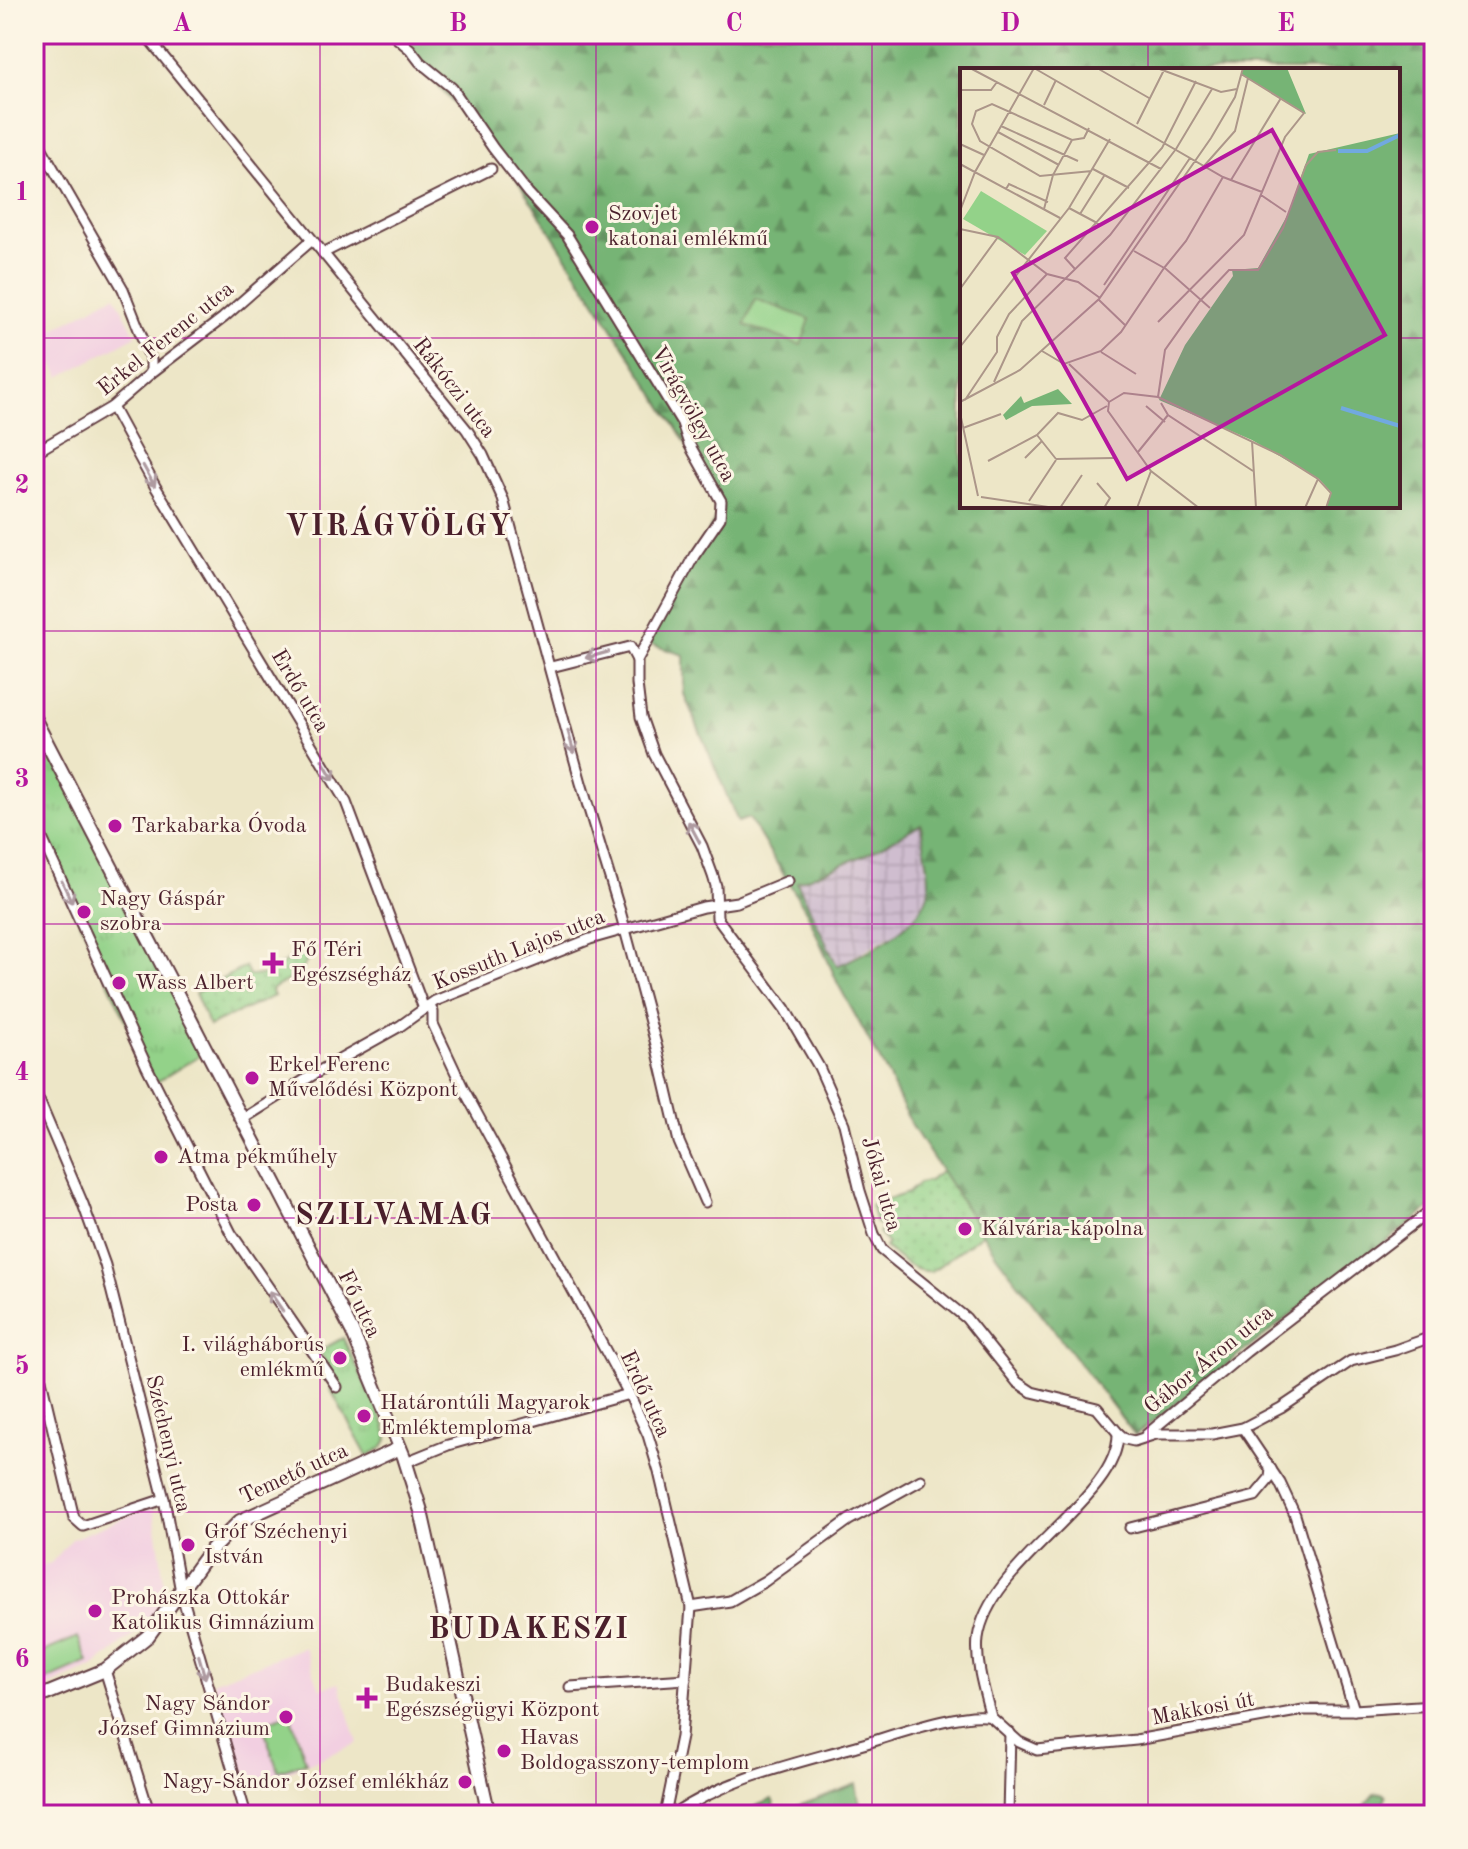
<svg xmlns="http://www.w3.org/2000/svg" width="1468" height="1849" viewBox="0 0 1468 1849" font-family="'Old Standard TT',serif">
<defs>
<pattern id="industrial-grid" width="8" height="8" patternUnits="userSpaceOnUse" patternTransform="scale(2)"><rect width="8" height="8" fill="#cfbdcf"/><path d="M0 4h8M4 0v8" fill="none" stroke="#b3a2b2"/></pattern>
<pattern id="grass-dots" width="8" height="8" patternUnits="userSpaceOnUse" patternTransform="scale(2)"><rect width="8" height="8" fill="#93d289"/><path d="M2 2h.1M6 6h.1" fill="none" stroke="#80b476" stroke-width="1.8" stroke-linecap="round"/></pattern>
<pattern id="forest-firs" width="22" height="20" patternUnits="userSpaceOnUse" patternTransform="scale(2)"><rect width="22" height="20" fill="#76b475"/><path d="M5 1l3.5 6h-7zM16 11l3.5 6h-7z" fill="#639260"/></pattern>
<pattern id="park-tufts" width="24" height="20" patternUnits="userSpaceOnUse" patternTransform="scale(2)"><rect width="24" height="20" fill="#93d289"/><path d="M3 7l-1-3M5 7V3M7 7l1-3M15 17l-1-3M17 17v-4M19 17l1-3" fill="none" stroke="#80b476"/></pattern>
</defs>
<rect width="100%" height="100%" fill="#fcf5e5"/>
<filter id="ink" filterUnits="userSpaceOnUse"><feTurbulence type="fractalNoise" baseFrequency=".0125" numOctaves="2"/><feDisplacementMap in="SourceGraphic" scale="16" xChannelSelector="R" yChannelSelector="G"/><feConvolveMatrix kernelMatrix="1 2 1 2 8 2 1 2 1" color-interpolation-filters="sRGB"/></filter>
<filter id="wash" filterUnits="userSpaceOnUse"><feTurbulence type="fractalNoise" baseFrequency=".006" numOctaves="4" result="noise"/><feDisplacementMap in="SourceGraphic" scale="32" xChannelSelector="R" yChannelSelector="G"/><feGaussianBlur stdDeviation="1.8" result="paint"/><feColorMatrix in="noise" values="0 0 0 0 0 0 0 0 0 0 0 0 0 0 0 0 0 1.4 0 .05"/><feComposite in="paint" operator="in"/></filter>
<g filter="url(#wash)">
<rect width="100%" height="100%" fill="#ede6c7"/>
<g fill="#f2cfe1">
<path d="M115,295l21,41 -76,41 -20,-40z"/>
<path d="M153,1506l13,89 -21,31 -52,41 -58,25 -1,-122 17,-7 21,-24z"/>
<path d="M304,1647l16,42 19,-6 19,60 -113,46 -32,-107z"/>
</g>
<path fill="url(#industrial-grid)" d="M921,823l8,64 -4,16 -15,21 -72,42 -41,-84 68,-27z"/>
<g fill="url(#grass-dots)" stroke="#6e785a" stroke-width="2">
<path d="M301,951l6,10 -8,13 -28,16 3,6 -65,30 -14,-33 50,-26 4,9 18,-1z"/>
<path d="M942,1171l40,63 -50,37c-19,2 -33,-12 -47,-24l3,-3 -9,-11 4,-6 -7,-4 -5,-18 37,-12 11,-10 10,-2z"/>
</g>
<g fill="url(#forest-firs)" stroke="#606a50" stroke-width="2" fill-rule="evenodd">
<path d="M393,34h1041v1171l-299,230 -138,-179 -85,-130 -26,-55 -48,-87 -30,-70 -59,-96 -11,4 -54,-128v-39l-38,-12 75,-134 -17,-38 -195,-304zM962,70h436v436h-436zM921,824c2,20 9,43 8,63 -2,36 -63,66 -92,79l-40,-84 68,-27z"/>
<path d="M856,1784l6,31h-126l36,-16 6,15z"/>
<path d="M1382,1793l4,3 -7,19h-23l18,-21z"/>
</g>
<g fill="url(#park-tufts)" stroke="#6e785a" stroke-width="2">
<path d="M34,718l173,333 -52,32 -121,-262z"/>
<path d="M343,1338l42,87 3,13 -6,10 -15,8 -36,-66 7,-7 -19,-32z"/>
</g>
<g fill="#93d289" stroke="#6e785a" stroke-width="2">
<path d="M755,299l55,20 -9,26 -56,-20z"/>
<path d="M78,1637l10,25 -48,21 -6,-14v-13z"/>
<path d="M290,1714l16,48 -28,9 -16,-48z"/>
</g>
</g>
<g filter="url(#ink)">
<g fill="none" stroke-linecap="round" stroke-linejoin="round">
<defs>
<g id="minor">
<path d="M145,34l322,396 16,25 20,44 78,284 39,128 37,137 22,94 26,60"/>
<path d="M392,34l18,15 10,13 32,26 41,60 35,45 39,42 115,188 7,21 32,57 -1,17 -26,38 -57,104v24l4,33 13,37 48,92 11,30 3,10 1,32 68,91 34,58 25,57 16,67 14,43 8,16 84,68 51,64 15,10 65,16 21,25"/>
<path d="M34,135l89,154 28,71v13"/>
<path d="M323,253l168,-84"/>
<path d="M112,407l43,79 191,316 78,207"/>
<path d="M34,453l78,-46 39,-34 72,-55 89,-78"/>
<path d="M551,667l79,-20 7,13"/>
<path d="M34,821l113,246 84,166 106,154"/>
<path d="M429,1005l4,7v12l30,64 166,306 19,41 11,37 32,135 -10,130 -16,78"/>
<path d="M34,1089l49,115 22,61 59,234 17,93 65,223"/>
<path d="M241,1120l75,-47 84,-47 35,-25 155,-62 113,-32 34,-5 51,-21"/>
<path d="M34,1350l40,168 9,8 81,-27"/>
<path d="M1243,1428l37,55 15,32 59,195"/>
<path d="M1146,1435l100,-83 188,-144"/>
<path d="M406,1462l42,-17 181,-51"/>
<path d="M1130,1528l125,-32 15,-18 1,-9"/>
<path d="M691,1607l39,-6 35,-20 84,-61 72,-40"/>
<path d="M105,1670l45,145"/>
<path d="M570,1687l116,-8"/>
<path d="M991,1717c-6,-24 -16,-54 -13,-79 11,-77 142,-139 140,-205l7,6 9,2 22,-7h56l31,-6 38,-20 70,-47 44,-11 39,-14"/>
<path d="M991,1717l28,25 18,8 99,-10 167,-30h51l80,-5"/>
<path d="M673,1815c58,-40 132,-53 197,-73 27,-8 96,-32 121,-25"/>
<path d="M1008,1815l2,-82"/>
</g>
<g id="major">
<path d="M34,718l318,613 52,126 17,54 68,304"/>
<path d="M34,1699l71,-29 43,-34 60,-83 32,-32 160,-73"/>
</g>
</defs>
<use href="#minor" stroke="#623d42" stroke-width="13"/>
<use href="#major" stroke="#623d42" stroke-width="16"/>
<use href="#minor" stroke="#fff" stroke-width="9"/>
<use href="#major" stroke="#fff" stroke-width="12"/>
</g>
<defs><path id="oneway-shaft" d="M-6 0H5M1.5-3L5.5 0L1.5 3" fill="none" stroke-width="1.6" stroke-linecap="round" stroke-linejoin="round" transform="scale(2)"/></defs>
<g stroke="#ae9aa0">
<use href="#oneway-shaft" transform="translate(149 476) rotate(61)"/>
<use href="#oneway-shaft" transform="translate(597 655) rotate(165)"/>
<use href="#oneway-shaft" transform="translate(571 742) rotate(75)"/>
<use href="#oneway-shaft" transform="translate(328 770) rotate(60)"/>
<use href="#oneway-shaft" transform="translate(694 832) rotate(-118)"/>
<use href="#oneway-shaft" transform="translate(67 892) rotate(65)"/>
<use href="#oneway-shaft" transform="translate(276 1301) rotate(-124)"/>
<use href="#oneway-shaft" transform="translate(202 1667) rotate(74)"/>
</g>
</g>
<path fill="none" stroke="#b5179e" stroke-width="2" stroke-opacity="0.55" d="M320,34v1781M596,34v1781M872,34v1781M1148,34v36M34,338h928M1398,338h36M1148,506v1309M34,631h1400M34,924h1400M34,1218h1400M34,1512h1400"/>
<g fill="#b5179e" stroke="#fcf5e5" stroke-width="3">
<circle cx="592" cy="227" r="8"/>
<circle cx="115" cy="826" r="8"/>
<circle cx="84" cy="912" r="8"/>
<path d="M269 951h8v8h8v8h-8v8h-8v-8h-8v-8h8z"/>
<circle cx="119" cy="983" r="8"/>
<circle cx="252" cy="1078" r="8"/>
<circle cx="161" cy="1157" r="8"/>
<circle cx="254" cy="1205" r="8"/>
<circle cx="965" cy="1229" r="8"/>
<circle cx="340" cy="1358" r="8"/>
<circle cx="364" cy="1416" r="8"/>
<circle cx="188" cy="1545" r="8"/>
<circle cx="95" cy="1611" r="8"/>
<path d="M363 1686h8v8h8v8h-8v8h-8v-8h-8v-8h8z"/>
<circle cx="286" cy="1717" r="8"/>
<circle cx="504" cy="1751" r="8"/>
<circle cx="465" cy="1782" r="8"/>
</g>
<g text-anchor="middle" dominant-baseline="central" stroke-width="6" stroke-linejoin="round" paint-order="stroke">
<g font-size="22" fill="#4a1f2b" stroke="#fcf5e5" text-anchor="start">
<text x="608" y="214">Szovjet<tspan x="608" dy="25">katonai emlékmű</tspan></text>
<text x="131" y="826">Tarkabarka Óvoda</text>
<text x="100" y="899">Nagy Gáspár<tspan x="100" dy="25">szobra</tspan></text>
<text x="291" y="950">Fő Téri<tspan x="291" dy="25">Egészségház</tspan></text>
<text x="135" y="983">Wass Albert</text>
<text x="268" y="1065">Erkel Ferenc<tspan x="268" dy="25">Művelődési Központ</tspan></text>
<text x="177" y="1157">Atma pékműhely</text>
<text x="238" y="1205" text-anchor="end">Posta</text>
<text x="981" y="1229">Kálvária-kápolna</text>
<text x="324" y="1345" text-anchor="end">I. világháborús<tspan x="324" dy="25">emlékmű</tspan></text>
<text x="380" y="1403">Határontúli Magyarok<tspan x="380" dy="25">Emléktemploma</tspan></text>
<text x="204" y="1532">Gróf Széchenyi<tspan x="204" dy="25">István</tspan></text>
<text x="111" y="1598">Prohászka Ottokár<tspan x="111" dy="25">Katolikus Gimnázium</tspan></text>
<text x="385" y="1685">Budakeszi<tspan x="385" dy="25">Egészségügyi Központ</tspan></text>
<text x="270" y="1704" text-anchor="end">Nagy Sándor<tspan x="270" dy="25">József Gimnázium</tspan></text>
<text x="520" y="1738">Havas<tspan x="520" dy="25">Boldogasszony-templom</tspan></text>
<text x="449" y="1782" text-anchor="end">Nagy-Sándor József emlékház</text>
</g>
<g font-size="22" fill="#4a1f2b" stroke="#fcf5e5">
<text transform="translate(166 339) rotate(-39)">Erkel Ferenc utca</text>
<text transform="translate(454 388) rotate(52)">Rákóczi utca</text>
<text transform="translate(693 414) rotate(61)">Virágvölgy utca</text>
<text transform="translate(300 691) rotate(59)">Erdő utca</text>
<text transform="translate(519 950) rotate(-22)">Kossuth Lajos utca</text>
<text transform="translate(881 1184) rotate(74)">Jókai utca</text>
<text transform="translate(359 1304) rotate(64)">Fő utca</text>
<text transform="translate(1209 1360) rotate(-39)">Gábor Áron utca</text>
<text transform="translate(645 1394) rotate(65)">Erdő utca</text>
<text transform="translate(168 1444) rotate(77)">Széchenyi utca</text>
<text transform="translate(294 1474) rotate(-25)">Temető utca</text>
<text transform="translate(1203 1709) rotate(-11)">Makkosi út</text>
</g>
<g font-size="30" font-weight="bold" letter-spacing="2" fill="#4a1f2b" stroke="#fcf5e5">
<text x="399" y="527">VIRÁGVÖLGY</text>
<text x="394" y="1216">SZILVAMAG</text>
<text x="529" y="1630">BUDAKESZI</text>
</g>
</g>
<g transform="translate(960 68)">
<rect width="440" height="440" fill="#ede6c7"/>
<path d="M283,0h44l19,46 -65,-40zM440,65v375h-74l5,-16 -12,-13 -67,-39 -93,-40 26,-55 48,-69 -1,-6 26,-2 30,-54 21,-60zM98,321l14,15 -40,2 -26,14 -3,-5 18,-19 3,7z" fill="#76b475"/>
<path d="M21,123l66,40 -22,24 -62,-36z" fill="#93d289"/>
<path fill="none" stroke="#71a9e0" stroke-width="4" d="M378,83h29l33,-16M381,340l59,18"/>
<path fill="none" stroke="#ac9689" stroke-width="2" d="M10,0l191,101M137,0l52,30M197,0l64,24 16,-3M0,22h31l6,-8M84,37l12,-25M177,56l27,-54M41,58l77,35M129,60l-5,10 -12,2 -80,-36 -16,7 -4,13 8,17 60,35 52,-5M38,64l61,33M0,76l24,11M0,96l100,54M244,98l31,-35 13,-53M133,101l36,19M271,112l50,-82M46,121l3,-5 39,18M301,127l25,17M109,140l30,16M84,141l9,-34 19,-35M0,143l15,-39 59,-104 189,109 39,15M120,146l24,-38M0,161l38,8 49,37 31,8 22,16M174,183l32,18 44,39M204,200l22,-27 37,-64M115,201l-10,-11 97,-110 34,-67M144,217l86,-127M0,221l38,-52M139,232l27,26M198,254l86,-87 41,-98 19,-24 -63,-39M0,279l109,-139 41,-69M82,283l22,13 37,-13 20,-19 43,-64M141,284l35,22M109,296l40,38M34,314l28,-61 88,-86 66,-86 36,-60M198,329l7,-47 34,-48 30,-32h29l25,-42 23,-63 12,-13 18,-2M5,332l32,-48v-15l12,-23 38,-40M0,334l60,-32 79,-71 112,-161 24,-41 8,-29M149,334l15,-9 34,4 122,58 38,24 -13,29M149,334l-1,9 43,60 48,37M201,335l7,12 85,56M186,338l19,16M0,345l18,83M3,360l38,-14M77,367l19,24M292,373l4,67M178,384l30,-37M65,390l17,-17M96,391l58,-1M28,393l49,-26 21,-22 24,7 25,-14M358,411l13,14 -5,15M137,415l13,15 -6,10M21,429l74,11M69,433l27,-41M100,440l22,-33M177,440l14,-37"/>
<path fill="#b5179e" fill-opacity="0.15" stroke="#b5179e" stroke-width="4" d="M312,62l113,205 -258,144 -114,-206z"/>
<rect width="440" height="440" fill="none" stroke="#4a1f2b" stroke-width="4"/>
</g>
<rect width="1468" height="1849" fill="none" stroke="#fcf5e5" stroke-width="88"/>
<rect x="44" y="44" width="1380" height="1761" fill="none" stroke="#b5179e" stroke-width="3"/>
<g font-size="26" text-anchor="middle" font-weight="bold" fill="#b5179e">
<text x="182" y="31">A</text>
<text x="458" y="31">B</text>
<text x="734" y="31">C</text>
<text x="1010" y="31">D</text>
<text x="1286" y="31">E</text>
<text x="22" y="200">1</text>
<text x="22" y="493">2</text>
<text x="22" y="787">3</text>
<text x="22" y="1080">4</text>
<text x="22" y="1374">5</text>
<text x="22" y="1667">6</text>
</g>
</svg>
